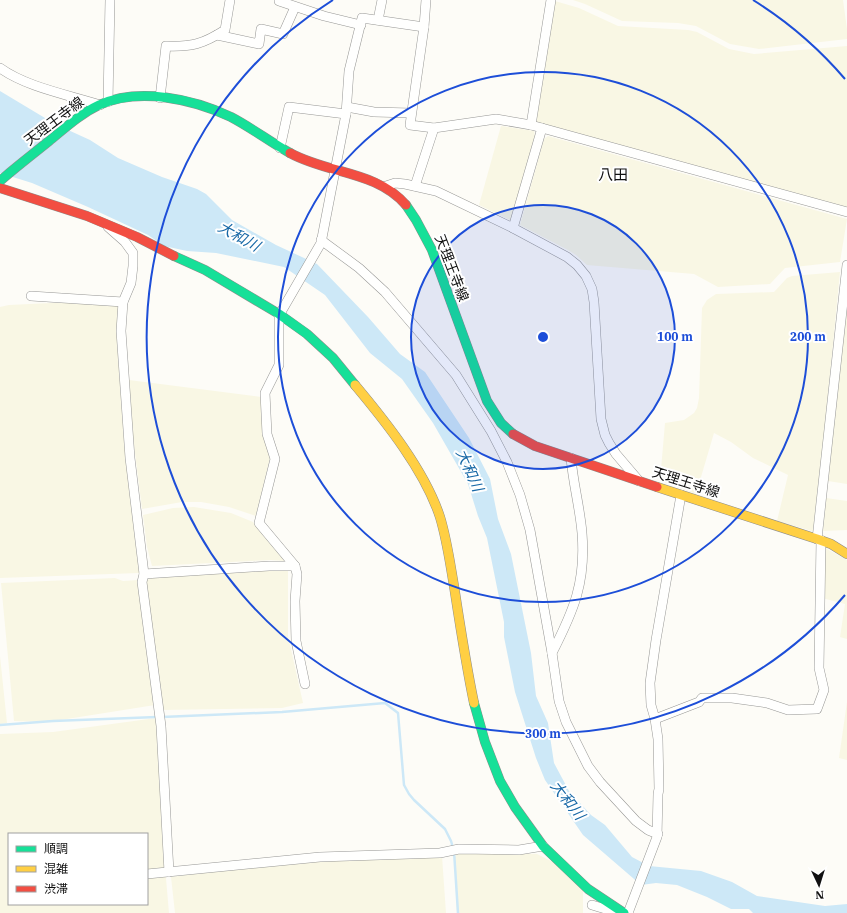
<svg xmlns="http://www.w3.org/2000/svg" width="847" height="913" viewBox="0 0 847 913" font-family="'IBM Plex Serif','Noto Sans JP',serif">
<rect width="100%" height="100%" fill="#fdfcf7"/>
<g fill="#f9f7e4" fill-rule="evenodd">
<path d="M573,0h270l4,29v10l-88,10 -29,-5 -34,-18 -18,-3 -56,-2 -37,-17z"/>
<path d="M555,1l24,7 39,18 70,4 9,2 32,17 25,5 93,-8v163l-311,-87z"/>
<path d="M501,126l33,5 1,5 -23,85 -33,-16z"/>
<path d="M548,136l299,83 -7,43 -55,6 -15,16 -52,3 -24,-13 -107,-9 -11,-10 -8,-5 -48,-25 24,-86z"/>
<path d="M840,272l-17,175 -10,83 -1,1 -35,-10 11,-46 -35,-17 -22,-16 -17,-9 -18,61 -36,-13 5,-58 19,-3 10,-7 3,-5 2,-10 3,-90 5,-8 9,-6 58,-2 13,-14 5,-2z"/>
<path d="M847,297v187l-19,-3z"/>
<path d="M51,303h36l32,2 -2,35 7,101 13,114 3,9 -1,9 -139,5v-271l9,-2z"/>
<path d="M129,380l132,17 3,39 6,22 -14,58 -27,-9 -28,-5h-19l-40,7 -9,-72z"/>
<path d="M826,498l21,3v29l-24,1z"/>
<path d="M194,507l37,6 22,9 33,36 -1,3 -14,-1 -119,6 -5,-19 -4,-32 30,-7z"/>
<path d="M825,548l22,12v79l-7,-2 5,-33 -23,-6z"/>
<path d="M288,570v66l15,67 -21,5 -120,2 -16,-127 1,-3 19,-7z"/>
<path d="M115,578l8,3 16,-1 16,125 -107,17 -34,-1 -13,-138z"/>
<path d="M0,656l7,67 -7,1z"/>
<path d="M847,702v58l-8,-2z"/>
<path d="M156,718l9,149 4,46h-169v-179l53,-2zM9,834h138v70h-138z"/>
<path d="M454,852l83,2 16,8 30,28v23h-126z"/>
<path d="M442,856l4,57h-271l-4,-36 98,-13z"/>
</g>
<path fill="#cde8f7" d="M0,91l55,33 35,16 28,18 44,19 35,12 9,5 26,26 44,25 41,19 51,53 32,37 25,18 44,66 21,41 8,40 13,35 20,99 5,43 12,27 6,40 15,28 22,24 14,10 27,32 17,9 52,5 31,11 25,14 68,10 22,-2v9h-94l-4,-4h-18l-24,-12 -30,-12 -21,-2 -15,2 -58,-50 -38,-55 -9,-22 -21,-66 -11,-55v-15l-17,-84 -9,-22 -10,-32 -35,-61 -31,-44 -32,-26 -45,-58 -41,-28 -68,-14 -29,-2 -23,-5 -16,-11 -60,-28 -56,-24 -32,-10z"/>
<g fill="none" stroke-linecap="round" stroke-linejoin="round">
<g stroke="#cde8f7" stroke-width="2.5">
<path d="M162,717l120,-5 103,-9 13,10 6,72 5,9 5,6 31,29 6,12 3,10 4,62"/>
<path d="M0,725l53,-4 104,-4"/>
</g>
<defs>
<g id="street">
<path d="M279,0v1l45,15 37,9"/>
<path d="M426,0l-2,27 -14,98 24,3 62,-9 35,6 316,87"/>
<path d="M378,20l4,-20"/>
<path d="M217,35l42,9 2,-15 22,5 12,-27"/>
<path d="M0,68c26,19 69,27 100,37"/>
<path d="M160,98l6,-52c26,1 37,-2 59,-16l5,-30"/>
<path d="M108,102l2,-102"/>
<path d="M347,107l27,5 37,1"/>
<path d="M531,125l20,-125"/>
<path d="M280,148l9,-41 57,7"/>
<path d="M386,186l9,-3 10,1 31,7 77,37 54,29 10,8 9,11 6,13 2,13 7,117 4,16 4,8 7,11 23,27"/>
<path d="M415,186l19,-58"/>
<path d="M108,227l17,15 8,11v13l-2,17 -8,19 -2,29 9,127 14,116 -2,8 19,144 8,146"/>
<path d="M513,228l29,-100"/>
<path d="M321,240l38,28 26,24 71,83 35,56 16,31 13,33 10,35 22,123 7,48 7,21 22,44 12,16 36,39 12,9 10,4"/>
<path d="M31,296l92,6"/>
<path d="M281,312l40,-69 25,-129 3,-43 13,-53 62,9"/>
<path d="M279,314v51l-14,28 2,41 8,25 -16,64 36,43 2,8 -2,27 1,40 9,43"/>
<path d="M817,539l30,-274"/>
<path d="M144,574l125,-8h26"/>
<path d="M552,653c22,-43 34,-71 30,-120 -2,-25 -9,-50 -11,-75"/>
<path d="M655,719l44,-17 3,-4h30l35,5 21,7 29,-1 7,-19 -5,-22 2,-128"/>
<path d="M147,874l173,-17 120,-4 19,-4 60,1 24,-4"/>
<path d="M592,905l27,8"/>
<path d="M628,913l29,-76 1,-43 1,-5 -1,-50 -3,-20 -4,-14 -1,-22 6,-43 25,-145"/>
</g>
<g id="fast">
<path d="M0,181c16,-14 33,-27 49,-40 16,-13 31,-27 50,-36 40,-18 94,-6 132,12 21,11 39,25 59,36"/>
<path d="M406,205l10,15 16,30 55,151 14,22 12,11"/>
<path d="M174,256l31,14 74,44 28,20 26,24 22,27"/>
<path d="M474,703l11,39 15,39 15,26 28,39 45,43 36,24"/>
</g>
<g id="slow">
<path d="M355,385c31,37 70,86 85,132 7,23 10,46 14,69 6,39 12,79 20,117"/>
<path d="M657,487l160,52 14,5 16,10"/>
</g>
<g id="jam">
<path d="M290,153c38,21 87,18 116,52"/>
<path d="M0,188l87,28 50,21 37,19"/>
<path d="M513,434l22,12 122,41"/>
</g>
</defs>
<use href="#street" stroke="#979795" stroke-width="10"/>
<use href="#fast" stroke="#8e8d8b" stroke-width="10"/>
<use href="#slow" stroke="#8e8d8b" stroke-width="10"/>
<use href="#jam" stroke="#8e8d8b" stroke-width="10"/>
<use href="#street" stroke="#fffffe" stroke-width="9"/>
<use href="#fast" stroke="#16e098" stroke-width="9"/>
<use href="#slow" stroke="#ffcf43" stroke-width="9"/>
<use href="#jam" stroke="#f24e42" stroke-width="9"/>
</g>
<circle cx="543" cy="337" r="132" fill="#1d4ed8" fill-opacity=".12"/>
<g fill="none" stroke="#1d4ed8" stroke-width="2">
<circle cx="543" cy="337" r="132"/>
<circle cx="543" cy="337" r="265"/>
<path d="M845 595A397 397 0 1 1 333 0M753 0A397 397 0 0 1 845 79"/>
</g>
<g text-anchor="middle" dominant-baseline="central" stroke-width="4" stroke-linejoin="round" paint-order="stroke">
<g font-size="14" fill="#111" stroke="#fff">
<text transform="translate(54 121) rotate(-37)">天理王寺線</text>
<text transform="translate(452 268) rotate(69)">天理王寺線</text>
<text transform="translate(686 482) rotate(18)">天理王寺線</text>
</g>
<g font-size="15" fill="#111" stroke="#fff">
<text x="613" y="174">八田</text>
</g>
<g font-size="15" font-style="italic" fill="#1768a6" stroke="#fff">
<text transform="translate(239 236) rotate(29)">大和川</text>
<text transform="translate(470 470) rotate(66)">大和川</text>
<text transform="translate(568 800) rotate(52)">大和川</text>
</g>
</g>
<circle cx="543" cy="337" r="6" fill="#1d4ed8" stroke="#fff" stroke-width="2"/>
<g font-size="12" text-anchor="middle" font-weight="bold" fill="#1d4ed8" stroke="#fff" stroke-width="4" stroke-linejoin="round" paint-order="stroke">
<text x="675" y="341">100 m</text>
<text x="808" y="341">200 m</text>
<text x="543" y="738">300 m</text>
</g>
<rect x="8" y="833" width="140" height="72" fill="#ffffff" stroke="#a0a0a0"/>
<rect x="16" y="846" width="20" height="6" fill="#16e098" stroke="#a0a0a0"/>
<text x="44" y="853" font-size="12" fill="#111111">順調</text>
<rect x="16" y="866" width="20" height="6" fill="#ffcf43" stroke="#a0a0a0"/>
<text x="44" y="873" font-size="12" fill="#111111">混雑</text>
<rect x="16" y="886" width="20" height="6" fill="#f24e42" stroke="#a0a0a0"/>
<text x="44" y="893" font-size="12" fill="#111111">渋滞</text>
<g transform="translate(819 885) rotate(176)" stroke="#ffffff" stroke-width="3" paint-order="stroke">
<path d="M0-3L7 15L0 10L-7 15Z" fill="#111111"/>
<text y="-6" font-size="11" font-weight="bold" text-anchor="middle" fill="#111111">N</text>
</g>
</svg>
